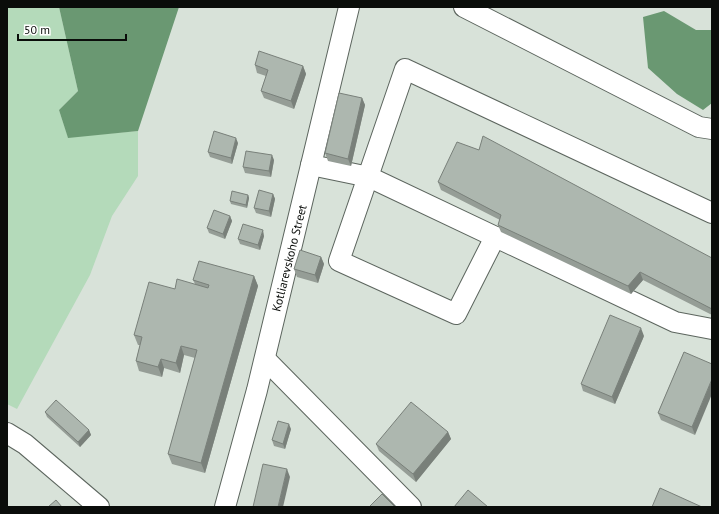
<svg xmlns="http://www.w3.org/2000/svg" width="719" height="514" viewBox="0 0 719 514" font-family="'PT Sans',sans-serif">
<rect width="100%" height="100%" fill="#d8e2d9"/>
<path fill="#b4daba" d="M7,7h52l19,84 -19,19 9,27 70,-6v45l-26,40 -22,59 -73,134 -10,-5z"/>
<g fill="#6a9872">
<path d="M59,7h120l-41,124 -70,7 -9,-28 19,-19z"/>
<path d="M664,11l32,19h16v73l-9,7 -26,-16 -29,-26 -5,-51z"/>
</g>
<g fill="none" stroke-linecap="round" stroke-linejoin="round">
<defs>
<g id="minor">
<path d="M464,7l235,120 13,2"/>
<path d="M311,165l58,12 306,145 37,7"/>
<path d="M495,237l-39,77 -117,-53 66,-192 307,144"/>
<path d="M265,359l146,148"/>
<path d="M7,433l18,11 74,63"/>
<path d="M225,507l32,-117 92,-383"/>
</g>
</defs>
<use href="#minor" stroke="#5c655e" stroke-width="22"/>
<use href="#minor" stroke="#fff" stroke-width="20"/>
</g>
<g fill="#959d96">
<path d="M255,65l48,1 3,8 -12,35 -30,-11 -3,-7 5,-15 -9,-3z"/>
<path d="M362,98l3,7 -14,61 -23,-5 -3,-8z"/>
<path d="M238,143l-6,21 -22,-7 -2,-5z"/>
<path d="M274,160l-3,17 -26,-4 -2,-6z"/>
<path d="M438,182l274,76v57l-69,-35 -12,14 -130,-62 -3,-7 2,-5 -59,-30z"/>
<path d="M273,194l2,5 -4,18 -15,-4 -2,-5z"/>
<path d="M248,195l1,3 -2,10 -16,-4 -1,-3z"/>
<path d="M230,216l2,5 -7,18 -16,-6 -2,-5z"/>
<path d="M264,236l-4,14 -20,-6 -2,-5z"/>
<path d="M321,257l3,7 -6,19 -21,-6 -3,-8z"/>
<path d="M254,276l4,10 -53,187 -33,-9 -4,-10 27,-96 -11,-3 -4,18 -16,-5 -2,9 -23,-6 -3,-10 4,-16h-2l-4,-10 41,-46 20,-5 -2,-4z"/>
<path d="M644,336l-29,68 -32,-13 -2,-7z"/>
<path d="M684,352l11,83 -34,-15 -3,-7z"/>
<path d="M45,412l44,18 2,5 -11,12 -33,-30z"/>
<path d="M291,429l-6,20 -11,-3 -2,-6z"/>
<path d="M448,432l3,7 -35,43 -37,-31 -3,-7z"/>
</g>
<g fill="#79807a">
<path d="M303,66l3,8 -12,35 -3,-8z"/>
<path d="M362,98l3,7 -14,61 -3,-7z"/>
<path d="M236,138l2,5 -6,21 -1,-6z"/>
<path d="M272,155l2,5 -3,17 -2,-6z"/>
<path d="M273,194l2,5 -4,18 -2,-6z"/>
<path d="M248,195l1,3 -2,10 -1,-3z"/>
<path d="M230,216l2,5 -7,18 -2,-5z"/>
<path d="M263,230l1,6 -4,14 -2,-5z"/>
<path d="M321,257l3,7 -6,19 -3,-8z"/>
<path d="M640,272l3,8 -12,14 -3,-8z"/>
<path d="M254,276l4,10 -53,187 -4,-10z"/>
<path d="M641,328l3,8 -29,68 -3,-7z"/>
<path d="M181,346l3,9 -4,18 -4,-10z"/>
<path d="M161,359l3,9 -2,9 -4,-10z"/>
<path d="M712,379v15l-17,41 -3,-8z"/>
<path d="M289,424l2,5 -6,20 -2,-5z"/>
<path d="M89,430l2,5 -11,12 -2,-5z"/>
<path d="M448,432l3,7 -35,43 -3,-8z"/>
<path d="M287,469l3,8 -7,30h-5z"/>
</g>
<g fill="#adb7af" stroke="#79807a">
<path d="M259,51l44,15 -12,35 -30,-10 7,-21 -13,-5z"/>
<path d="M339,93l23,5 -14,61 -23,-6z"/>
<path d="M214,131l22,7 -5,20 -23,-6z"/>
<path d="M483,136l229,122v51l-72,-37 -12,14 -130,-61 3,-10 -63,-33 19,-40 22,8z"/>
<path d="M246,151l26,4 -3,16 -26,-4z"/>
<path d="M259,190l14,4 -4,17 -15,-3z"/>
<path d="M232,191l16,4 -2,10 -16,-4z"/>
<path d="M214,210l16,6 -7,18 -16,-6z"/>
<path d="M243,224l20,6 -5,15 -20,-6z"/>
<path d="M300,250l21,7 -6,18 -21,-6z"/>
<path d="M199,261l55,15 -53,187 -33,-9 29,-104 -16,-4 -5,17 -15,-4 -3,8 -22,-6 6,-24 -8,-2 15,-53 26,7 2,-10 31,9 1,-3 -16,-5z"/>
<path d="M610,315l31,13 -29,69 -31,-13z"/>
<path d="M684,352l28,12v15l-20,48 -34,-14z"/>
<path d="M56,400l33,30 -11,12 -33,-30z"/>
<path d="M411,402l37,30 -35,42 -37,-30z"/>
<path d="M278,421l11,3 -6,20 -11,-4z"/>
<path d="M263,464l24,5 -9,38h-25z"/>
<path d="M660,488l42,19h-50z"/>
<path d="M468,490l20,17h-34z"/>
<path d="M382,494l13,13h-26z"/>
<path d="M56,500l6,7h-14z"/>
</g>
<g text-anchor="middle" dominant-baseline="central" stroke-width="3" stroke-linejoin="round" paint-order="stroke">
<g font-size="12" fill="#0a0d0a" stroke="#fff">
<text transform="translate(289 258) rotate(-76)">Kotliarevskoho Street</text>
</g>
</g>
<rect width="719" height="514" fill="none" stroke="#0a0d0a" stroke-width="16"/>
<path d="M18 34v6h108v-6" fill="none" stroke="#0a0d0a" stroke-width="2"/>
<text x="24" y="34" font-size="12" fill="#0a0d0a" stroke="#ffffff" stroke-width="3" paint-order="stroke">50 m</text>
</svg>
